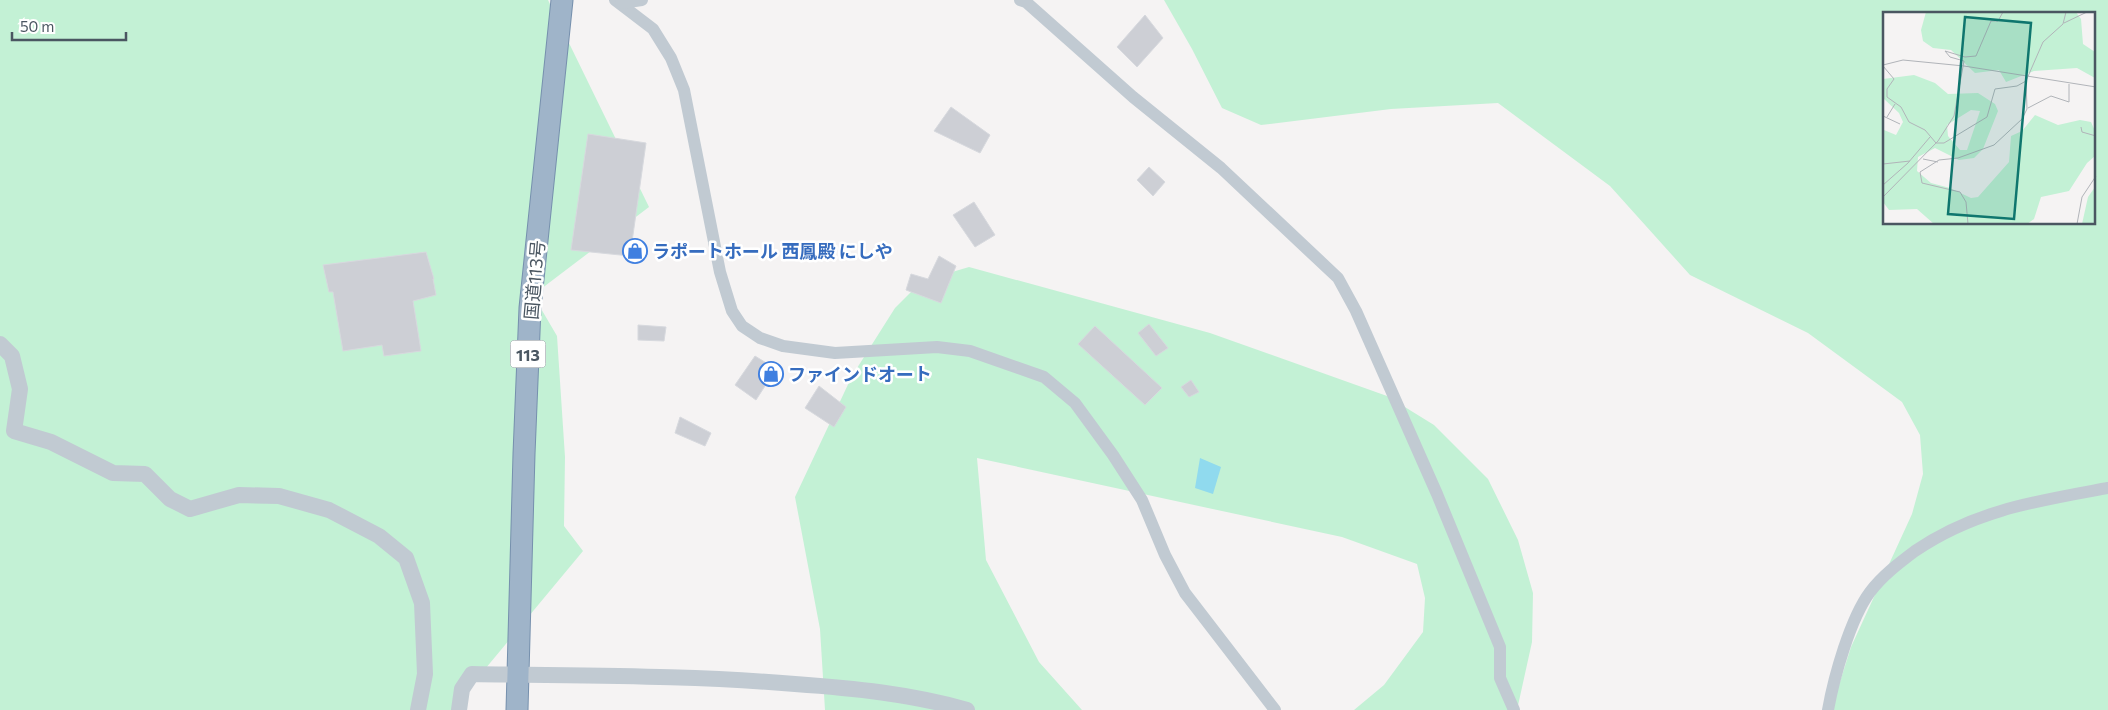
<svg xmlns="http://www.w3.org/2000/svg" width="2108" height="710" viewBox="0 0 2108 710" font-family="Commissioner,'Noto Sans JP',sans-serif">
<rect width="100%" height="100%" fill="#f5f3f3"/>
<g fill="#c3f1d5" fill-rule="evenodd">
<path d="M0,0h548l101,207 -116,88 24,41 8,121 -1,69 19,25 -132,159h-451z"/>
<path d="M1164,0h944v710h-277l20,-63 61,-133 11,-40 -3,-39 -18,-33 -94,-69 -118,-58 -80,-89 -112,-83 -107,6 -130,16 -39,-17 -30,-59zM1884,14h210v210h-210z"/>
<path d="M969,267l241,66 177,63 47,29 54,54 30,61 15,53 -1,49 -15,68h-163l30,-25 39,-53 2,-34 -8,-34 -75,-27 -365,-79 9,102 53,102 43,48h-257l-5,-81 -25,-132 57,-121 43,-68 27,-27z"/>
</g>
<path fill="#90daee" d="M1200,458l21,9 -8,27 -18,-6z"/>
<g fill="#cdcfd5" stroke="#d7d9de">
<path d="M1145,15l18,23 -26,29 -20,-20z"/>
<path d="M951,107l39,28 -10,18 -46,-22z"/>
<path d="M588,134l58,9 -16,113 -59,-6z"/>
<path d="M1149,167l16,15 -12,14 -16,-16z"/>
<path d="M974,202l21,33 -20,12 -22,-32z"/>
<path d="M426,252l8,27h-1l3,16 -23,6 8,50 -37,5 -2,-11 -39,6 -10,-59h-4l-6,-27z"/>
<path d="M939,256l17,10 -15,37 -35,-13 5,-16 17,5z"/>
<path d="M1149,324l19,24 -12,8 -18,-23z"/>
<path d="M638,325l28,2 -2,14 -26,-1z"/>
<path d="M1095,326l67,62 -17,17 -67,-61z"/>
<path d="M755,356l21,13 -20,31 -21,-15z"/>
<path d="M1191,380l8,12 -10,5 -8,-10z"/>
<path d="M819,386l27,21 -12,20 -29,-19z"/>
<path d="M680,417l31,16 -6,13 -30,-13z"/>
</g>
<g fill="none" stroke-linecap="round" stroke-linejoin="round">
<defs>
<path id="trunk" d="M517,710l7,-256 6,-146 32,-308"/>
</defs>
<use href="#trunk" stroke="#7690ad" stroke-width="23"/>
<g stroke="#c1cad2" stroke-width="12">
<path d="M615,0l38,29 18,29 13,32 36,182 12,39 10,15 18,12 23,8 52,7 102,-6 33,4 74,26 31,26 38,52 29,45 23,55 20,38 90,117"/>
<path d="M1020,0l6,2 107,95 88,71 117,110 18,33 81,183 63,153v31l14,32"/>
<path d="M621,3l21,-3"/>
<path d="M1828,710c6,-33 22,-91 42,-118 12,-16 29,-29 45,-41 60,-41 122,-50 193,-63"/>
</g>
<g stroke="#c1cad2" stroke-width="16">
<path d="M0,344l12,12 8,33 -6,42 37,11 62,31 32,1 25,25 20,10 49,-14 40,1 50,14 50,26 27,22 16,45 3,71 -7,36"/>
<path d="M459,710l3,-21 10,-15c108,2 215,1 323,10 57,4 117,10 172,26"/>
</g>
<use href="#trunk" stroke="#9fb4c9" stroke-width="21"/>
</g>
<defs>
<symbol id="shop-ring" viewBox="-11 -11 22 22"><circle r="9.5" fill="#fff" stroke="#3f7fe0" stroke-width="1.5"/><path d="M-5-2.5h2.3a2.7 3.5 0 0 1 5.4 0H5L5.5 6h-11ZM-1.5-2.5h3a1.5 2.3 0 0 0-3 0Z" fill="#3f7fe0"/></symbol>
</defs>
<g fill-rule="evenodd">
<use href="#shop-ring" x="621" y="237" width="28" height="28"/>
<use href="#shop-ring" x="757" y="360" width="28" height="28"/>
</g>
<g text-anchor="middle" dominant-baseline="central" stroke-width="5" stroke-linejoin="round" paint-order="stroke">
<rect fill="#fff" stroke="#808990" stroke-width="1" x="510.5" y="340.5" width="35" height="27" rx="4"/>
<g font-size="16" font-weight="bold" fill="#4a5661">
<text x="528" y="354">113</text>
</g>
<g font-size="18" font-weight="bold" fill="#366cbe" stroke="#fff" text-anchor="start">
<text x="652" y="251">ラポートホール 西鳳殿 にしや</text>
<text x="788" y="374">ファインドオート</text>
</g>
<g font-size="18" fill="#4a5661" stroke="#fff">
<text transform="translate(534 280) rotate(-85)">国道113号</text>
</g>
</g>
<g transform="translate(1883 12)">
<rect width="212" height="212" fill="#f5f3f3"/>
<path d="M43,0h150l5,7 2,25 12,8v26l-18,-10 -43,3 -28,11 -7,-12 -24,3 -24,-23 -18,-2 -10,-7 -2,-11zM31,63l21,8 13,11 30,-1 17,11 3,7 -15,38 -9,9 -15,2 -24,-12 -17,9 -1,14 14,12 19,5 21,10 7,-1 31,-35 2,-26 11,-5 13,-16 23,10 22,-5 11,2 4,9v25l-8,7 -18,28 -28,6 -7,22 -7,5h-93l-17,-15 -28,1 -6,-8v-80l1,8 12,5 7,-13 -4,-9 -16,-15v-19zM88,98l9,1 -13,39h-7l-12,-14 -1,-11zM212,175v37h-13l6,-27z" fill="#c3f1d5" fill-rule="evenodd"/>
<path fill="none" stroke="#b1b4b9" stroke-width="1" d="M181,11l23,-11M0,53l20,-5 61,6 132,21M0,54l11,13 -7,10v8l14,10 8,15 16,8 11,13h8l43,-26 8,-28 22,-3 9,-5 17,-39 20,-18 3,-12M145,96l23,-12 18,6v-18M0,104l17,8M4,105l8,-13M198,115l1,5 14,4M40,147l15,3M0,152l27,-3M0,173l25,-22 22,-26M0,185l55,-56 16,-25 10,-55 -14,-4 -5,-6 20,6 11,-1 15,-35h7l5,-9M85,212l-2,-22 -6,-10 -38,-9 -2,-11 19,-12 19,-2 36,-13 28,-26 5,-10 -1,-28M194,212l5,-27 14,-21"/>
<path fill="#0f766e" fill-opacity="0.15" stroke="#0f766e" stroke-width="2.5" d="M82,5l66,6 -17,196 -66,-5z"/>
<rect width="212" height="212" fill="none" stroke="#4a5661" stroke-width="2.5"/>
</g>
<path d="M12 32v8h114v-8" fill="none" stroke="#4a5661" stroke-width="2.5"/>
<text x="20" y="32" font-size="15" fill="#4a5661" stroke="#ffffff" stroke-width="4" paint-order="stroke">50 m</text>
</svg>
